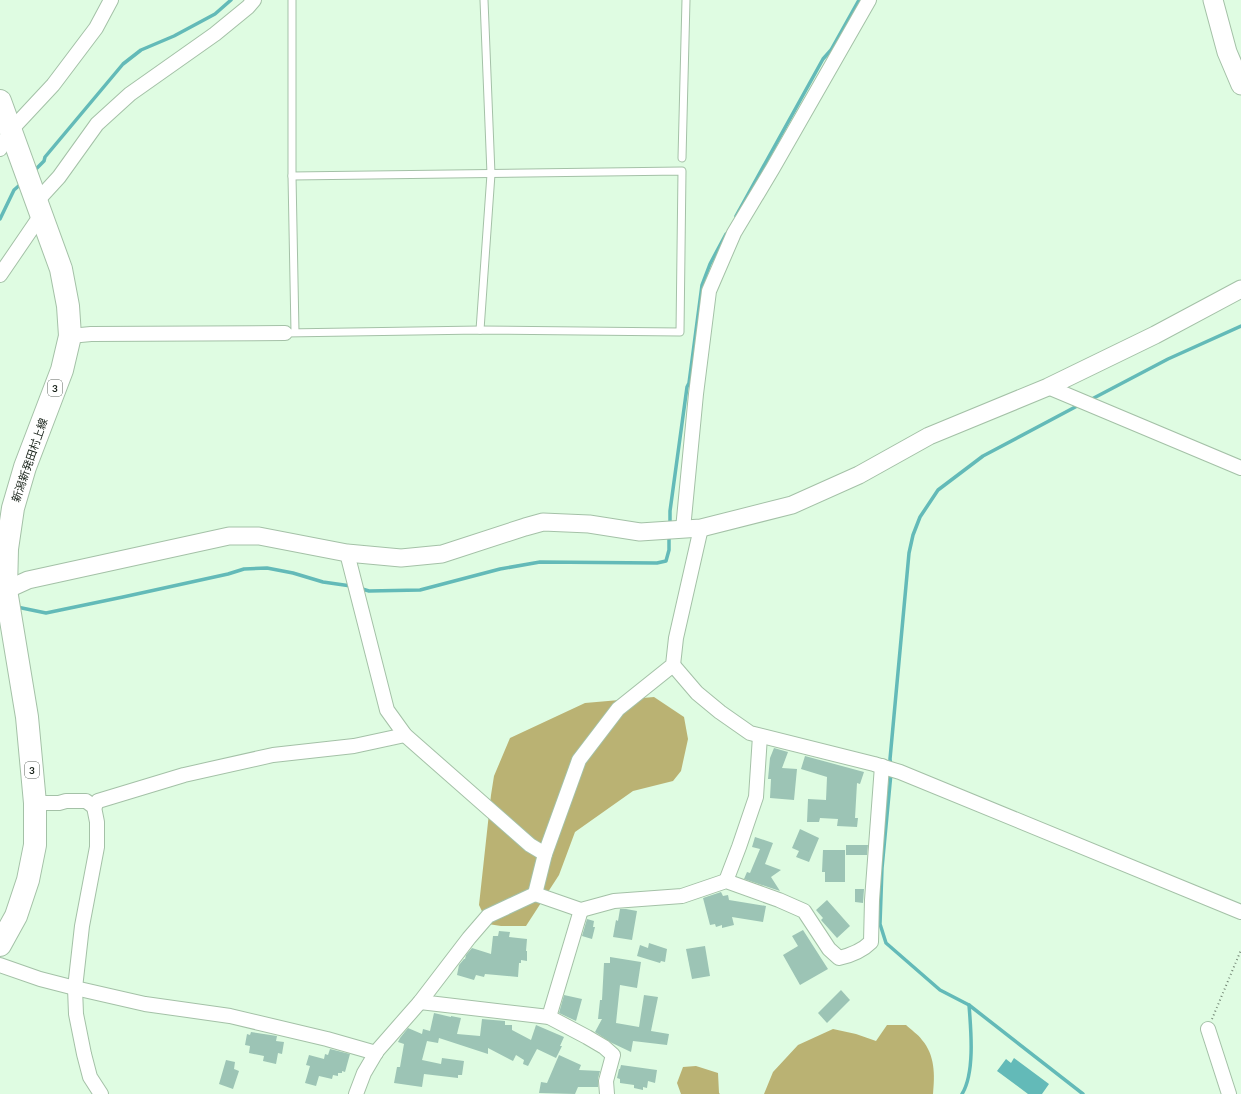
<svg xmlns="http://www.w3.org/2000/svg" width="1241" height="1094" viewBox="0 0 1241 1094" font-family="Lato,'Noto Sans JP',sans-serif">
<rect width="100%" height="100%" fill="#dffce2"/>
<g fill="#bab273">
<path d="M654,697l30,20 4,22 -7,32 -8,10 -40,10 -58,41 -16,43 -33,51h-25l-13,-2 -9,-19 12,-110 3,-19 16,-38 75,-35z"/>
<path d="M887,1025h19c5,5 12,9 16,15 13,15 13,35 11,54h-169l9,-22 25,-27 35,-16 23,5 20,7z"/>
<path d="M696,1066l22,7 1,20 1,1h-39l-4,-11 6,-16z"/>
</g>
<path fill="#63bab8" d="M1014,1058l35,26 -7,10h-14l-31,-23 9,-12 5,4z"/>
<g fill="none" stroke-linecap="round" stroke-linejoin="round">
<g stroke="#63bab8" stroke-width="3.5">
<path d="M33,172l11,-11 1,-4 78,-93 18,-14 33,-14 41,-22 16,-14"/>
<path d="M736,216l87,-157 8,-9 28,-50"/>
<path d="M0,219l14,-29 8,-7"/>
<path d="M1090,400l78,-41 73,-33"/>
<path d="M670,526v-15l17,-124 2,-4 13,-98 8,-21 16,-30"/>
<path d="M359,588l10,3 51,-1 80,-21 40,-7 117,1 9,-2 3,-11v-16"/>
<path d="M17,607l29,6 77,-16 105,-23 16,-5 23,-1 26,5 30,9 28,4"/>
<path d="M891,767l-1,-8 19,-206 4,-18 7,-18 18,-27 45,-34 96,-51"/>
<path d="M891,773l-9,95 -2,56 6,19 54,47 29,15 114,89"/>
<path d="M962,1094c13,-21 9,-64 7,-89"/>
</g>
</g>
<g fill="#9cc4b5">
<path d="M774,748l14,4 -6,16 15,1 -3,31 -24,-2 1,-19h-3l2,-21z"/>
<path d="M805,756l59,16 -4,12 -3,-1 -2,35h3l-1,9 -20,-1 1,-7 -18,-1 -1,4h-12l1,-23 18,1 1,-23 -26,-8z"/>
<path d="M800,829l19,9 -10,24 -13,-5 3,-6 -7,-3z"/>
<path d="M755,837l18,6 -8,21 16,6 -10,7 9,14 -36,-12 3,-7 3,1 10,-24 -8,-2z"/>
<path d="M846,845h22l-1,10h-21z"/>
<path d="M823,850h22v32h-20v-10h-3z"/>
<path d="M855,889h9l-1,14 -8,-1z"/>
<path d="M721,892l2,4 5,-1 1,5 37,6 -3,16 -31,-5 2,8 -12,3v-3l-6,2 -1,-3 -5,1 -7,-27z"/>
<path d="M827,900l23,26 -13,12 -16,-18 2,-2 -7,-8z"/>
<path d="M620,909h6l11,2 -5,29 -19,-3 3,-17 2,1z"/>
<path d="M587,919l7,2 -1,6h2l-3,12 -10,-3z"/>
<path d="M803,930l25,39 -28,16 -17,-30 15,-9 -6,-10z"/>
<path d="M499,931l11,1 -1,5 18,2 -1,12h1v10l-6,-1v3h-2l-1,14 -33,-3 -1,3 -8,-2 -2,5 -17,-5 2,-10 5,-6h1l1,-4 6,-7 19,6 2,-18h5z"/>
<path d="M649,943l18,6 -2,13 -4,-1 -1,2 -23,-7 3,-11 8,3z"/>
<path d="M705,946l5,30 -18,3 -6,-30z"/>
<path d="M610,957l31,5 -4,26 -17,-3 -4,38 23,4 5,-32 14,2 -7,34 18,3 -2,11 -34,-4 -2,11 -19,-9 -17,-11 7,-13h-4l2,-19h2l2,-37h6z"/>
<path d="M841,990l9,10 -23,23 -9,-10z"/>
<path d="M564,995l18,4 -6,22 -17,-8z"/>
<path d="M434,1013l17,4v-1l10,2 -4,16 23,2 2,-17 23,2v4h7v5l19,10 5,-15 28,12 -4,9h2l-6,12 -19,-9 -9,17 -5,-2 1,-4 -8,-5 -3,6 -25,-13v6l-49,-16 -1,5 -11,-2 -5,19 19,4 1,-6 22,3 -2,14h-4v3l-34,-4 -2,13 -28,-4 3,-16h3l4,-23 -6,-2 2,-4 8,-10 14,6 1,-5 7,2z"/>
<path d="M251,1032l26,4 -1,5 8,1 -2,12 -4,-1 -2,11 -13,-3 1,-5 -15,-3 1,-7 -5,-1 2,-11 3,1z"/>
<path d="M330,1049l20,5 -5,18 -3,-1v2h-4v3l-5,-1 -1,4 -13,-3 -3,10 -11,-3 5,-17 -4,-1 3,-10 15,4 1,-5 3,1z"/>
<path d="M559,1055l22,10 -2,5 21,1 -2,8v8h-20l-3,7 -36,-1 2,-11 6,1z"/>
<path d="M226,1060l9,2 -1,7 5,2 -6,18 -14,-5z"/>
<path d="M621,1065l36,5 -2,13 -7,-2 -1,7 -4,-1v3l-9,-2v-3l-14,-2v-4l-3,-1 2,-9h1z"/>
</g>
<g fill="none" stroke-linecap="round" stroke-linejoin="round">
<defs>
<g id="service">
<path d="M292,0v176l3,156"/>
<path d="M682,158l4,-158"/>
<path d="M480,330l11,-156 -7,-174"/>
<path d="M285,333l195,-3 200,2 2,-161 -390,5"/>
</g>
<g id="minor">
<path d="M0,149l11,-19 42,-45 43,-57 15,-28"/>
<path d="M37,201l22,-24 38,-53 33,-30 85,-60 33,-27 6,-7"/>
<path d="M0,275l41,-60"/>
<path d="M70,336l21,-2 194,-1"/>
<path d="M1048,387l193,81"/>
<path d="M683,529l13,-135 13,-103 25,-58 39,-65 96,-168"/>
<path d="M347,553l40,157 18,25 125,110 15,9"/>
<path d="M673,665l24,28 23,19 30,21 124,31 26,8 341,140"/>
<path d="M35,803h24l7,-2h20l8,6 3,15v25l-15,79 -7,62 1,26 8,40 6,23 11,17"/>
<path d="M94,807l4,-6 86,-26 89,-20 81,-9 51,-11"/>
<path d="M726,881l13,-34 17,-50 4,-61"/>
<path d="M535,894l46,16 33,-9 68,-5 44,-15 53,19 25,11 25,38 10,9c13,-3 23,-7 32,-16l1,-42 10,-134"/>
<path d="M0,965l40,14 35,9 70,16 85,12 97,23 49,14"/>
<path d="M420,1002l129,15 38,20 17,10 9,8 -7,26 1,13"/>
<path d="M549,1017l32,-107"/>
<path d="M1208,1029l21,65"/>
<path d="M356,1094l8,-21 13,-22 43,-49 49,-64 19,-22 47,-22 10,-40 34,-94 39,-51 55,-44 3,-27 25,-110"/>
</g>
<path id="tertiary" d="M6,590l22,-10 201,-44h30l88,17 54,5 41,-4 83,-27 18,-5 46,2 51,8 61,-4 91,-23 67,-30 70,-39 119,-49 107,-52 86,-46"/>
<path id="secondary" d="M1213,0l14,52 14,33"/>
<path id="primary" d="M0,101l61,168 7,37 2,30 -8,34 -37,97 -12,41 -6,41 -1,41 21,127 8,86v42l-7,35 -12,36 -16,29"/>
</defs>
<use href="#service" stroke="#a4c1a7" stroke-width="9"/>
<use href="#minor" stroke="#a4c1a7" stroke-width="16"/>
<use href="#tertiary" stroke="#a4c1a7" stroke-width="19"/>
<use href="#secondary" stroke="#a4c1a7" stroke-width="21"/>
<use href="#primary" stroke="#a4c1a7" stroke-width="24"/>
<path stroke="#728574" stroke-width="2" stroke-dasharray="1 3" stroke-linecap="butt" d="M1212,1019l29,-69"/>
<use href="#service" stroke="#fff" stroke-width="7"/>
<use href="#minor" stroke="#fff" stroke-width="14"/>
<use href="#tertiary" stroke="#fff" stroke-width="17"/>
<use href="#secondary" stroke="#fff" stroke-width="19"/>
<use href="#primary" stroke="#fff" stroke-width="22"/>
</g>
<g text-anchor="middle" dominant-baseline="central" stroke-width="3" stroke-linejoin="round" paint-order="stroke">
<g fill="#fff" stroke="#5c635d" stroke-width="1">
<rect x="48" y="380" width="14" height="16" rx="3"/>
<rect x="25" y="762" width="14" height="16" rx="3"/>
</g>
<g font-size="10" font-weight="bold" fill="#162017">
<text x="55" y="388">3</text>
<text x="32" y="770">3</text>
</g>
<g font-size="11" fill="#162017" stroke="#fff">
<text transform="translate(29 460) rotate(-71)">新潟新発田村上線</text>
</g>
</g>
</svg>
